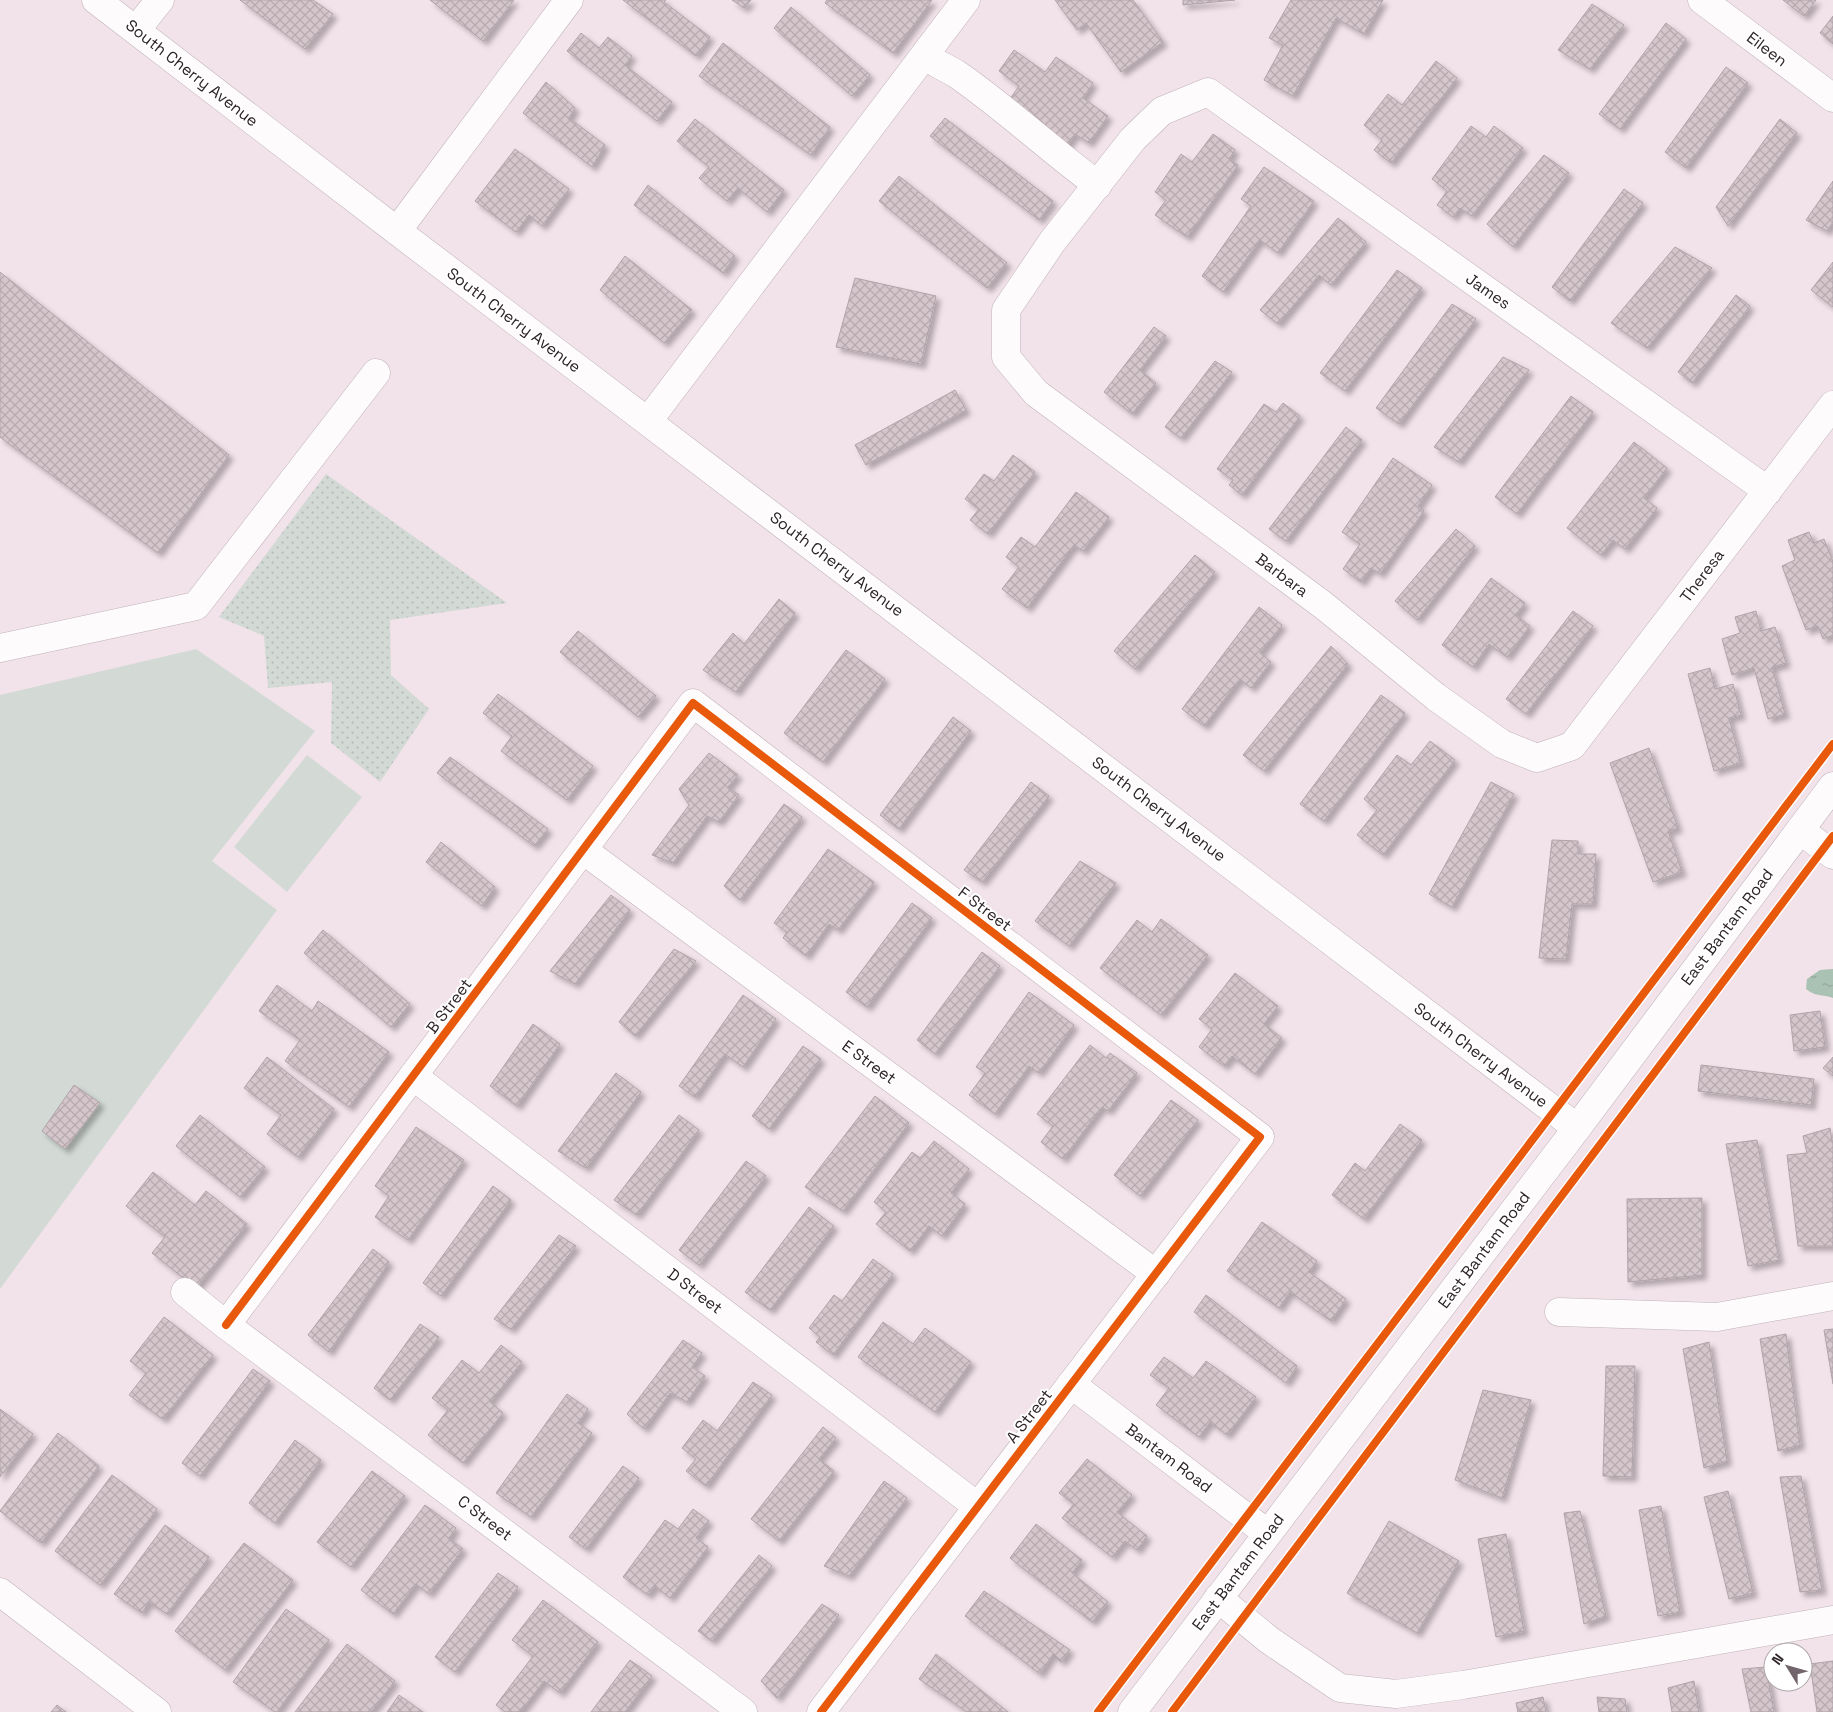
<svg xmlns="http://www.w3.org/2000/svg" width="1833" height="1712" viewBox="0 0 1833 1712" font-family="'Space Grotesk',sans-serif">
<defs>
<pattern id="park-dots" width="8" height="8" patternUnits="userSpaceOnUse" patternTransform="scale(1.25)"><rect width="8" height="8" fill="#d3dad5"/><path d="M2 2h.1M6 6h.1" fill="none" stroke="#b5bbb7" stroke-width="1.8" stroke-linecap="round"/></pattern>
<pattern id="water-ripples" width="26" height="14" patternUnits="userSpaceOnUse" patternTransform="scale(1.25)"><rect width="26" height="14" fill="#a9c2b3"/><path d="M2 4q2-2 4 0t4 0M15 11q2-2 4 0t4 0" fill="none" stroke="#92a69a"/></pattern>
<pattern id="building-cross-hatch" width="8" height="8" patternUnits="userSpaceOnUse" patternTransform="scale(1.25)"><rect width="8" height="8" fill="#d5c6cc"/><path d="M0 0l8 8M0 8l8-8" fill="none" stroke="#b7aaaf"/></pattern>
<filter id="shadow"><feDropShadow dx="4.5" dy="4.5" stdDeviation="2.5" flood-color="#0004"/></filter>
</defs>
<rect width="100%" height="100%" fill="#f2e2e9"/>
<g fill="#d3dad5">
<path d="M196,649l119,82 -103,130 65,49 -277,379v-594z"/>
<path d="M307,755l55,42 -75,95 -53,-45z"/>
</g>
<path fill="url(#park-dots)" d="M326,474l181,129 -117,17 1,55 38,34 -49,73 -49,-39 1,-61 -64,6 -4,-52 -45,-19z"/>
<path fill="url(#water-ripples)" d="M1833,969v29c-11,-4 -17,-1 -27,-9l1,-10 13,-9z"/>
<g fill="url(#building-cross-hatch)" stroke="#afa3a9" filter="url(#shadow)">
<path d="M240,0h73l20,14 -28,35z"/>
<path d="M430,0h84l-31,41z"/>
<path d="M623,0h43l-2,2 46,35 -14,19z"/>
<path d="M732,0h19l-7,8z"/>
<path d="M827,0h105l-39,53 -68,-50z"/>
<path d="M1055,0h78l30,42 -42,30 -35,-49 -9,7z"/>
<path d="M1183,0h52l-52,5z"/>
<path d="M1291,0h92l-19,34 -28,-16 -43,78 -29,-16 19,-35 -14,-7z"/>
<path d="M1783,0h33l-12,16z"/>
<path d="M1592,4l32,21 -34,44 -32,-19z"/>
<path d="M791,7l79,68 -18,21 -78,-68z"/>
<path d="M1833,16v28l-13,-11z"/>
<path d="M1666,23l20,16 -66,90 -21,-15z"/>
<path d="M581,33l18,15 9,-11 24,19 -7,9 47,37 -15,19 -90,-70z"/>
<path d="M723,43l107,84 -19,28 -112,-79z"/>
<path d="M1014,50l31,22 11,-15 37,26 -10,15 25,18 -19,27 -14,-9 -10,15 -60,-43 14,-20 -20,-15z"/>
<path d="M1436,61l21,17 -66,85 -17,-13 8,-10 -18,-15 24,-31 14,11z"/>
<path d="M1726,67l22,16 -62,85 -21,-16z"/>
<path d="M546,82l29,26 -6,10 36,27 -13,22 -69,-54z"/>
<path d="M945,118l108,83 -14,19 -109,-84z"/>
<path d="M695,119l89,71 -17,22 -29,-24 -11,13 -28,-23 10,-11 -32,-26z"/>
<path d="M1780,119l17,14 -69,93 -12,-19z"/>
<path d="M1471,126l15,11 8,-11 29,22 -51,68 -12,-8 -7,9 -16,-12 10,-14 -15,-12z"/>
<path d="M1213,134l22,16 -6,9 9,6 -51,72 -32,-22 11,-15 -11,-8 26,-38 11,8z"/>
<path d="M515,149l54,40 -27,37 -13,-11 -13,17 -41,-31z"/>
<path d="M1544,155l25,18 -56,74 -26,-23z"/>
<path d="M1264,167l50,34 -36,52 -18,-13 -37,52 -21,-16 49,-70 -10,-7z"/>
<path d="M899,176l108,87 -20,25 -108,-87z"/>
<path d="M1833,181v41l-6,9 -21,-11z"/>
<path d="M648,185l87,71 -12,17 -89,-68z"/>
<path d="M1624,189l19,14 -73,98 -18,-14z"/>
<path d="M1338,218l28,24 -35,43 -12,-10 -41,49 -18,-14z"/>
<path d="M1675,247l37,21 -65,80 -36,-25z"/>
<path d="M625,256l67,54 -28,33 -64,-53z"/>
<path d="M1833,262v45l-22,-17z"/>
<path d="M1397,270l25,18 -77,103 -25,-18z"/>
<path d="M0,272l229,183 -71,98 -158,-116z"/>
<path d="M855,278l81,18 -15,68 -85,-17z"/>
<path d="M1736,295l14,11 -58,77 -14,-11z"/>
<path d="M1452,304l24,15 -77,105 -23,-16z"/>
<path d="M1154,327l12,9 -26,34 16,13 -24,31 -28,-22z"/>
<path d="M1503,357l26,13 -70,92 -25,-15z"/>
<path d="M1215,361l17,11 -51,66 -16,-11z"/>
<path d="M955,390l11,20 -100,55 -11,-20z"/>
<path d="M1571,396l22,16 -76,102 -22,-17z"/>
<path d="M1283,403l17,13 -58,79 -13,-10 4,-5 -16,-11 47,-65 12,8z"/>
<path d="M1346,427l16,13 -76,101 -17,-12z"/>
<path d="M1634,442l33,26 -23,30 13,10 -32,41 -12,-9 -12,15 -34,-27z"/>
<path d="M1013,455l22,17 -47,62 -18,-14 9,-11 -14,-10 19,-25 10,7z"/>
<path d="M1393,458l39,27 -14,21 6,5 -44,63 -9,-6 -10,14 -18,-13 17,-25 -18,-12z"/>
<path d="M1076,492l33,25 -26,34 -9,-6 -47,63 -25,-19 17,-22 -13,-10 15,-20 14,10z"/>
<path d="M1456,529l19,17 -58,74 -22,-19z"/>
<path d="M1809,532l5,11 10,-4 9,23v73l-10,4 -5,-13 -12,4 -24,-64 13,-6 -7,-20z"/>
<path d="M1195,555l20,17 -80,97 -21,-18z"/>
<path d="M1491,578l34,25 -9,12 14,11 -23,31 -18,-13 -16,23 -31,-22z"/>
<path d="M779,599l16,14 -59,79 -33,-22 30,-37 11,11z"/>
<path d="M1259,607l23,18 -22,28 11,9 -20,26 -11,-9 -36,47 -22,-17z"/>
<path d="M1573,611l20,15 -67,88 -20,-15z"/>
<path d="M1756,611l5,20 14,-4 11,36 -14,4 13,47 -17,5 -14,-51 -22,7 -10,-36 18,-6 -5,-16z"/>
<path d="M578,631l78,65 -18,21 -78,-65z"/>
<path d="M1331,646l17,18 -84,107 -21,-16z"/>
<path d="M846,650l39,29 -62,83 -39,-29z"/>
<path d="M1710,668l5,21 18,-5 8,31 -12,3 12,45 -27,8 -26,-97z"/>
<path d="M498,694l95,72 -26,34 -66,-49 11,-15 -29,-23z"/>
<path d="M1381,695l24,18 -81,108 -24,-17z"/>
<path d="M953,717l18,14 -72,98 -19,-14z"/>
<path d="M1430,741l25,19 -72,95 -26,-20 20,-25 -13,-11 33,-44 14,10z"/>
<path d="M1649,748l29,80 -10,3 14,41 -29,10 -43,-119z"/>
<path d="M709,753l29,22 -10,12 11,8 -20,27 -12,-6 -34,47 -21,-8 37,-50 -10,-16z"/>
<path d="M450,757l98,72 -14,17 -97,-73z"/>
<path d="M1031,782l18,14 -67,86 -18,-12z"/>
<path d="M1491,782l23,12 -62,113 -23,-13z"/>
<path d="M784,804l18,13 -62,83 -16,-14z"/>
<path d="M1552,840l26,1v13h18l-3,50h-21l-6,55 -27,-1z"/>
<path d="M441,842l54,45 -13,19 -56,-44z"/>
<path d="M828,849l46,33 -36,48 -9,-6 -23,32 -23,-18 4,-6 -13,-9z"/>
<path d="M1080,861l36,22 -47,63 -34,-25z"/>
<path d="M611,895l19,15 -55,74 -25,-13z"/>
<path d="M912,903l20,15 -65,89 -21,-15z"/>
<path d="M1161,919l47,36 -47,60 -61,-47 37,-48 15,12z"/>
<path d="M323,930l87,74 -19,23 -87,-74z"/>
<path d="M674,949l22,12 -61,75 -16,-14z"/>
<path d="M982,952l18,14 -65,88 -18,-14z"/>
<path d="M1235,973l43,33 -14,18 18,14 -27,36 -23,-18 -8,10 -25,-19 13,-18 -13,-10z"/>
<path d="M277,985l35,26 6,-10 71,51 -40,55 -64,-46 15,-21 -41,-29z"/>
<path d="M1029,992l45,33 -35,48 -10,-7 -34,48 -26,-19 16,-22 -9,-6z"/>
<path d="M743,995l33,24 -33,48 -18,-13 -30,43 -16,-11z"/>
<path d="M1820,1011l5,36 -31,4 -4,-36z"/>
<path d="M533,1024l27,20 -43,62 -27,-20z"/>
<path d="M1090,1045l16,13 4,-5 27,20 -29,38 -6,-4 -39,52 -22,-17 12,-16 -16,-12z"/>
<path d="M803,1046l18,13 -52,70 -17,-13z"/>
<path d="M267,1057l67,52 -36,48 -31,-23 14,-19 -37,-27z"/>
<path d="M1833,1057v19l-10,-8z"/>
<path d="M1701,1065l113,14 -3,26 -113,-14z"/>
<path d="M616,1073l25,19 -55,76 -28,-17z"/>
<path d="M74,1085l26,18 -35,46 -23,-18z"/>
<path d="M875,1096l34,27 -66,88 -38,-24z"/>
<path d="M1171,1100l27,20 -58,76 -26,-21z"/>
<path d="M200,1115l65,52 -25,30 -64,-51z"/>
<path d="M679,1115l20,15 -62,85 -23,-15z"/>
<path d="M1400,1124l22,16 -58,79 -32,-24 23,-32 10,8z"/>
<path d="M416,1127l48,33 -56,80 -33,-23 14,-21 -14,-10z"/>
<path d="M1830,1128l2,13h1v105h-35l-11,-91 20,-2 -4,-17z"/>
<path d="M1757,1140l22,120 -31,6 -22,-122z"/>
<path d="M934,1141l35,28 -18,24 14,11 -23,32 -13,-10 -19,25 -34,-27 10,-12 -12,-10 38,-50 8,6z"/>
<path d="M746,1161l20,15 -67,89 -20,-15z"/>
<path d="M153,1172l42,33 11,-14 41,33 -51,64 -44,-35 13,-16 -39,-31z"/>
<path d="M493,1186l18,14 -70,96 -18,-13z"/>
<path d="M1702,1198v77l-74,7 -1,-83z"/>
<path d="M809,1207l25,19 -64,84 -25,-18z"/>
<path d="M1262,1222l55,39 -8,11 37,27 -15,22 -41,-29 -11,16 -52,-37z"/>
<path d="M559,1235l17,11 -65,83 -17,-10z"/>
<path d="M373,1249l16,13 -60,90 -21,-17z"/>
<path d="M873,1259l20,15 -60,81 -17,-13 4,-5 -11,-9 25,-33 8,6z"/>
<path d="M1206,1295l91,71 -11,17 -92,-71z"/>
<path d="M164,1317l49,38 -50,64 -34,-24 17,-22 -16,-12z"/>
<path d="M883,1322l30,22 12,-16 46,34 -36,50 -77,-55z"/>
<path d="M420,1324l19,13 -49,63 -16,-12z"/>
<path d="M1833,1329v55l-9,-54z"/>
<path d="M1786,1334l14,111 -22,6 -18,-112z"/>
<path d="M683,1340l19,13 -10,14 13,9 -18,26 -17,-9 -26,36 -17,-15z"/>
<path d="M1709,1342l18,119 -23,7 -21,-119z"/>
<path d="M501,1345l21,17 -32,40 13,11 -40,50 -35,-28 20,-25 -16,-12 30,-38 17,13z"/>
<path d="M1164,1357l29,21 13,-17 50,36 -29,38 -17,-13 -11,15 -43,-32 13,-17 -19,-13z"/>
<path d="M1606,1366h29l-3,111 -29,-1z"/>
<path d="M253,1369l17,12 -70,95 -18,-13z"/>
<path d="M753,1382l19,13 -66,91 -20,-15 10,-12 -14,-11 21,-28 14,11z"/>
<path d="M1483,1390l48,10 -29,98 -47,-18z"/>
<path d="M567,1394l21,15 -10,14 14,10 -61,84 -35,-24z"/>
<path d="M0,1409l33,25 -33,43z"/>
<path d="M823,1427l13,11 -17,21 15,12 -55,70 -28,-22z"/>
<path d="M58,1433l41,33 -58,77 -41,-32z"/>
<path d="M295,1440l26,20 -46,63 -26,-20z"/>
<path d="M1087,1459l45,36 -15,17 30,24 -10,14 -12,-9 -13,16 -50,-39 12,-14 -15,-11z"/>
<path d="M623,1466l16,12 -53,71 -17,-12z"/>
<path d="M372,1471l33,25 -54,71 -34,-25z"/>
<path d="M112,1475l45,34 -57,76 -45,-34z"/>
<path d="M1801,1476l21,114 -22,2 -20,-115z"/>
<path d="M884,1481l23,17 -58,78 -25,-10z"/>
<path d="M1728,1491l25,102 -24,6 -25,-102z"/>
<path d="M425,1505l31,23 -7,10 14,11 -34,45 -13,-10 -23,30 -32,-24z"/>
<path d="M1661,1506l19,106 -22,4 -19,-106z"/>
<path d="M693,1509l16,12 -13,17 12,9 -38,51 -15,-12 -7,9 -25,-18 42,-57 13,9z"/>
<path d="M1580,1511l26,105 -22,8 -20,-111z"/>
<path d="M1389,1521l70,40 -42,72 -70,-40z"/>
<path d="M1036,1524l46,36 -10,13 36,29 -16,20 -82,-64z"/>
<path d="M165,1525l44,32 -42,57 -18,-12 -7,11 -28,-19z"/>
<path d="M1506,1534l18,97 -28,6 -18,-98z"/>
<path d="M244,1543l49,37 -68,90 -50,-39z"/>
<path d="M759,1555l13,11 -60,75 -14,-10z"/>
<path d="M498,1573l20,14 -63,85 -20,-15z"/>
<path d="M984,1591l86,59 -9,12 -8,-8 -13,20 -75,-58z"/>
<path d="M543,1600l55,42 -38,51 -16,-12 -24,31h-15l-9,-7 37,-49 -21,-16z"/>
<path d="M822,1604l17,11 -62,83 -16,-17z"/>
<path d="M286,1609l43,31 -52,72h-2l-42,-30z"/>
<path d="M347,1644l48,37 -24,31h-76z"/>
<path d="M936,1654l72,58h-41l-48,-33z"/>
<path d="M630,1660l22,16 -27,36h-34z"/>
<path d="M1833,1661v51h-16l-7,-48z"/>
<path d="M1766,1667l8,45h-23l-9,-43z"/>
<path d="M1694,1681l5,31h-27l-4,-24z"/>
<path d="M399,1695l24,17h-36z"/>
<path d="M1543,1697l3,15h-28l-2,-9z"/>
<path d="M1597,1697l28,2 2,13h-28z"/>
<path d="M57,1705l9,7h-15z"/>
</g>
<g fill="none" stroke-linecap="round" stroke-linejoin="round">
<defs>
<g id="minor">
<path d="M96,0l301,231 1180,897"/>
<path d="M1702,0l131,98"/>
<path d="M136,30l24,-30"/>
<path d="M924,56c11,7 23,12 34,19 49,34 92,75 140,110"/>
<path d="M397,231l172,-231"/>
<path d="M648,421l318,-421"/>
<path d="M1768,491l-560,-399 -46,19 -29,28 -81,103 -46,68v47l30,36 287,212 113,92 66,47 35,14 35,-12 261,-341"/>
<path d="M0,648l196,-42 180,-233"/>
<path d="M1800,830l33,25"/>
<path d="M583,850l573,424"/>
<path d="M413,1076l564,430"/>
<path d="M185,1292l41,33 517,387"/>
<path d="M1559,1312l158,5 116,-21"/>
<path d="M226,1325l467,-622 567,434 -439,575"/>
<path d="M1071,1384l196,149"/>
<path d="M0,1592l157,120"/>
<path d="M1218,1598l51,42 71,48 56,6 67,-9 370,-65"/>
<path d="M1132,1712l445,-584 256,-342"/>
</g>
</defs>
<use href="#minor" stroke="#c0b3b9" stroke-width="29"/>
<use href="#minor" stroke="#fdfbfc" stroke-width="28"/>
<defs>
<g id="cycleway">
<path d="M226,1325l467,-622 567,434 -439,575"/>
<path d="M1098,1712l735,-968"/>
<path d="M1172,1712l661,-876"/>
</g>
</defs>
<use href="#cycleway" stroke="#fff" stroke-width="11"/>
<use href="#cycleway" stroke="#e8590c" stroke-width="8"/>
</g>
<g text-anchor="middle" dominant-baseline="central" stroke-width="4" stroke-linejoin="round" paint-order="stroke">
<g font-size="16" fill="#2d2328" stroke="#fff">
<text transform="translate(1767 49) rotate(37)">Eileen</text>
<text transform="translate(192 73) rotate(38)">South Cherry Avenue</text>
<text transform="translate(1488 291) rotate(35)">James</text>
<text transform="translate(514 320) rotate(37)">South Cherry Avenue</text>
<text transform="translate(837 564) rotate(37)">South Cherry Avenue</text>
<text transform="translate(1282 575) rotate(37)">Barbara</text>
<text transform="translate(1702 576) rotate(-53)">Theresa</text>
<text transform="translate(1159 809) rotate(37)">South Cherry Avenue</text>
<text transform="translate(985 909) rotate(37)">F Street</text>
<text transform="translate(1727 927) rotate(-53)">East Bantam Road</text>
<text transform="translate(449 1006) rotate(-53)">B Street</text>
<text transform="translate(1481 1055) rotate(37)">South Cherry Avenue</text>
<text transform="translate(869 1062) rotate(36)">E Street</text>
<text transform="translate(1484 1250) rotate(-53)">East Bantam Road</text>
<text transform="translate(695 1291) rotate(37)">D Street</text>
<text transform="translate(1029 1416) rotate(-52)">A Street</text>
<text transform="translate(1169 1458) rotate(37)">Bantam Road</text>
<text transform="translate(485 1518) rotate(37)">C Street</text>
<text transform="translate(1238 1572) rotate(-53)">East Bantam Road</text>
</g>
</g>
<g transform="translate(1788 1667) rotate(307)"><circle r="24" fill="#ffffff" stroke="#aba7a9"/>
<path d="M0-4L9 19L0 12L-9 19Z" fill="#72666c"/>
<text y="-8" font-size="14" font-weight="bold" text-anchor="middle" fill="#2d2328">N</text>
</g>
</svg>
